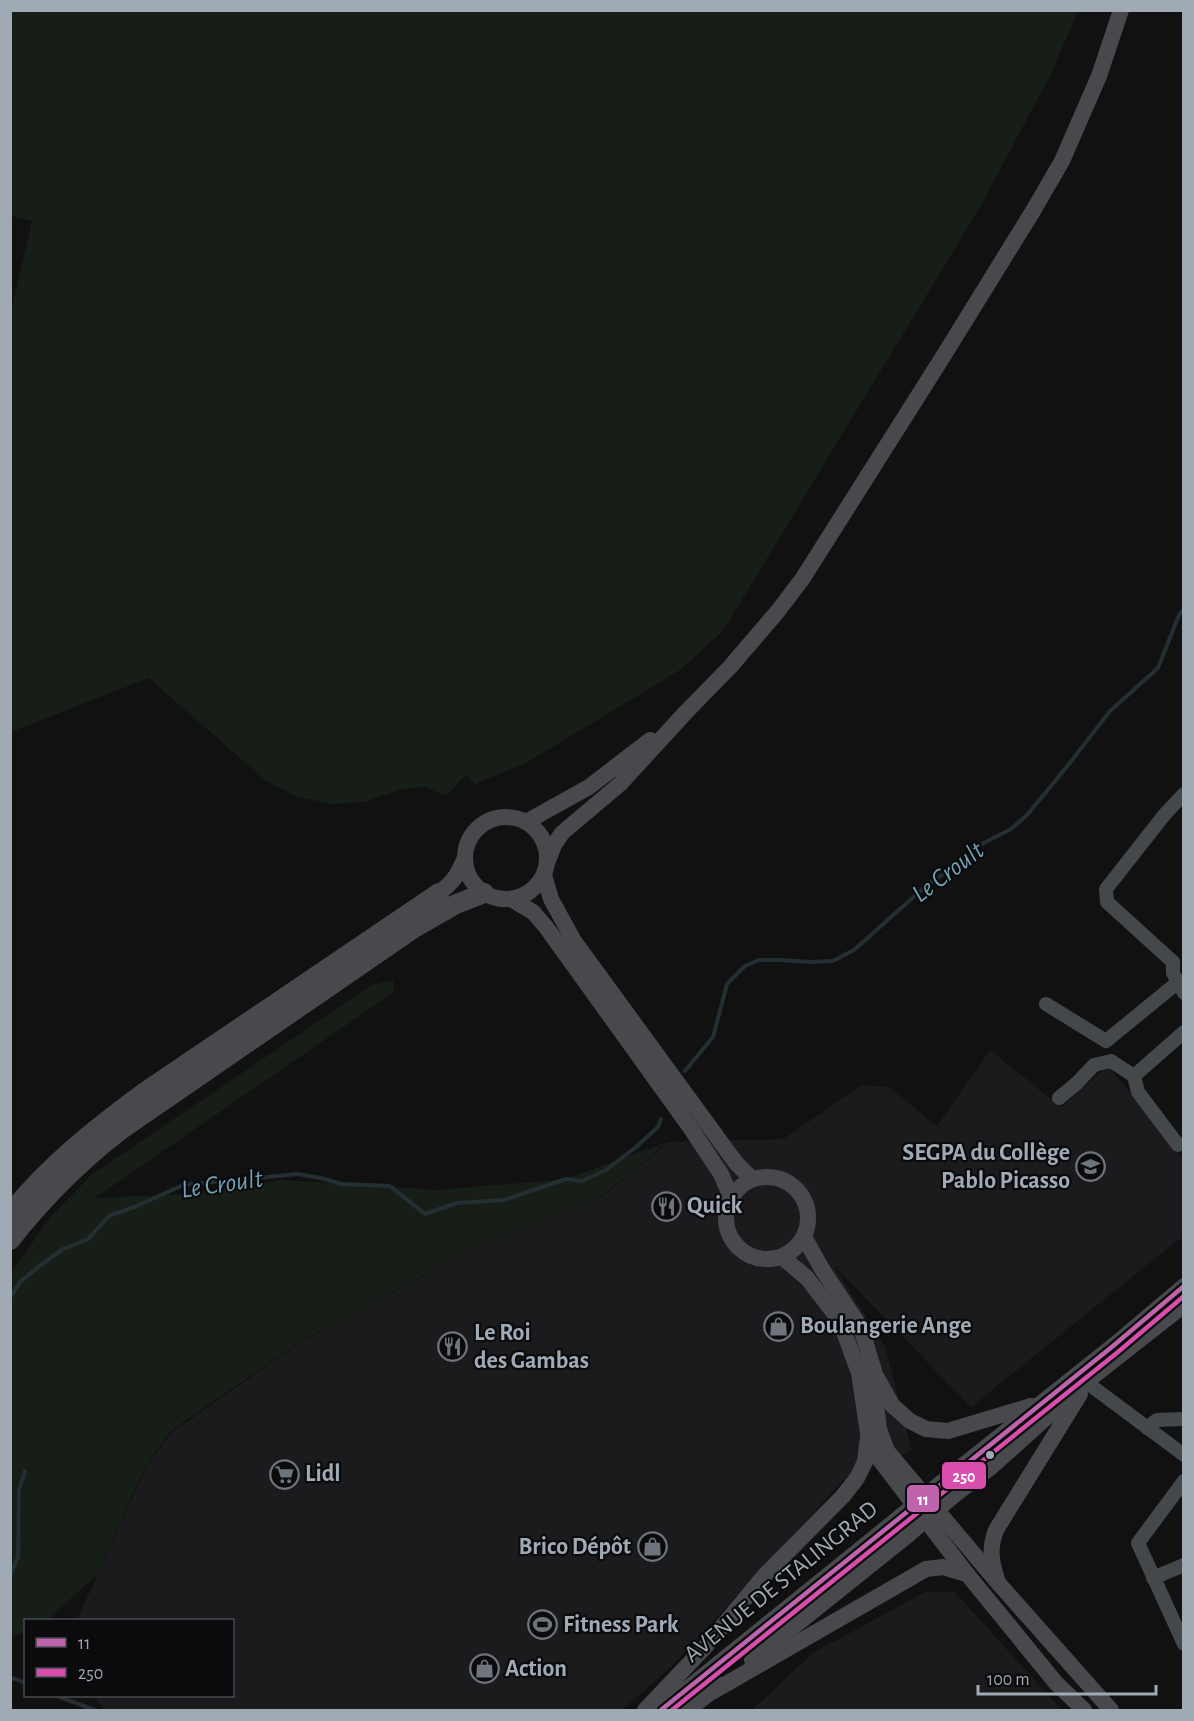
<svg xmlns="http://www.w3.org/2000/svg" width="1194" height="1721" viewBox="0 0 1194 1721" font-family="'Alegreya Sans',sans-serif">
<rect width="100%" height="100%" fill="#111"/>
<g fill="#1b1b1d">
<path d="M990,1050l71,57 40,-35 9,-4 73,90v80l-5,2 -207,167 -138,-142 52,81 27,105 -65,25 -176,191 -49,43h-517l-13,-14h140v-76h-155l69,-153 26,-35 127,-89 180,-97 124,-50 65,-54 115,-3 79,-54 27,2 48,39z"/>
<path d="M925,1592h30l107,118h-310l61,-57z"/>
</g>
<g fill="#171e17">
<path d="M11,10h1067v1l-27,63 -71,133 -257,424 -43,39 -152,92 -53,22 -9,-9 -20,21 -21,-9 -24,2 -36,13 -34,2 -36,-8 -29,-15 -117,-103 -138,54 -1,-416 22,-95 -21,-5z"/>
<path d="M393,980l1,12 -299,206 91,-4 97,-14 153,10 130,-11 101,-37 -65,54 -124,50 -180,97 -127,88 -26,36 -48,108 -50,45h-21l-1,12 -14,5v-363l36,-53 44,-46 281,-190z"/>
</g>
<g fill="none" stroke-linecap="round" stroke-linejoin="round">
<g stroke="#242f33" stroke-width="4">
<path d="M685,1071l28,-34 14,-53 18,-18 14,-6h22l29,2 23,-1 21,-11 73,-65 30,-20 21,-19 33,-17 17,-15 41,-50 41,-53 48,-43 21,-53 5,-6"/>
<path d="M10,1298l10,-16 22,-18 21,-15 25,-10 21,-23 28,-10 46,-21 114,-11 24,4 20,6 49,2 35,28 32,-11 47,-3 62,-21 16,2 24,-11 30,-23 22,-20 3,-8"/>
<path d="M10,1576l8,-19 1,-67 6,-19"/>
<path d="M10,1677l16,6"/>
<path d="M57,1696l38,14"/>
</g>
<g stroke="#45484a" stroke-width="14">
<path d="M1173,962l-66,-60 -1,-13 59,-75 19,-20"/>
<path d="M1173,962v11l11,20"/>
<path d="M1046,1004l60,37 71,-58"/>
<path d="M1134,1076l4,16 40,53"/>
<path d="M1059,1098l18,-15 17,-18 17,-4 23,15 50,-44"/>
<path d="M1086,1382l98,73"/>
<path d="M1147,1428l10,-8 27,-1"/>
<path d="M1184,1481l-46,62 46,101"/>
<path d="M1153,1578l31,-13"/>
</g>
<g stroke="#47494c" stroke-width="16">
<circle cx="506" cy="858" r="41"/>
<path d="M526,822l63,-35 61,-47"/>
<path d="M547,863l7,-18 8,-12 58,-49 66,-72 44,-45 48,-56 25,-33 141,-223 89,-144 29,-50 37,-85 22,-66"/>
<path d="M544,875l7,24 23,42 162,222 16,16"/>
<path d="M439,893c14,-11 18,-17 25,-33"/>
<path d="M511,899l22,13 13,15 146,203 29,44 10,23"/>
<circle cx="767" cy="1218" r="41"/>
<path d="M804,1237l18,32 39,59 15,49v27l3,25 8,22 113,134 111,125"/>
<path d="M782,1257l25,21 33,43 19,52 9,60 8,22 91,119 89,109 28,27"/>
<path d="M877,1378l15,27 18,16 16,8 22,2 83,-25"/>
<path d="M941,1483l172,-137 71,-60"/>
<path d="M952,1497l38,-29 96,-86 98,-77"/>
<path d="M997,1579c-6,-18 -8,-31 -1,-49l84,-136"/>
<path d="M752,1660l156,-125"/>
<path d="M712,1692l214,-123 17,-2 24,7"/>
<path d="M645,1710l61,-64 58,-70 79,-80 14,-18 8,-16 3,-25"/>
<path d="M661,1710l234,-189"/>
<path d="M688,1710l32,-25"/>
</g>
<g stroke="#47494c" stroke-width="20">
<path d="M10,1214c38,-48 86,-86 135,-122l294,-199"/>
<path d="M10,1240c32,-41 68,-77 109,-109l295,-203 40,-23 30,-12"/>
</g>
<g stroke="#47494c" stroke-width="16">
<path d="M895,1521l46,-38"/>
<path d="M908,1535l44,-38"/>
</g>
<defs>
<path id="bus-1" d="M661,1710l452,-364 71,-60"/>
<path id="bus-2" d="M672,1710l446,-358 66,-56"/>
</defs>
<use href="#bus-1" stroke="#0b0b0d" stroke-width="9"/>
<use href="#bus-2" stroke="#0b0b0d" stroke-width="9"/>
<use href="#bus-1" stroke="#be63ac" stroke-width="4.5"/>
<use href="#bus-2" stroke="#d94dad" stroke-width="4.5"/>
</g>
<defs>
<symbol id="school-ring" viewBox="-11 -11 22 22"><circle r="9.5" fill="#0b0b0d" stroke="#6e747b" stroke-width="1.5"/><path d="M0-5L7-2L0 1L-7-2ZM-4 1L0 2.5L4 1V4Q0 6-4 4Z" fill="#6e747b"/></symbol>
<symbol id="restaurant-ring" viewBox="-11 -11 22 22"><circle r="9.5" fill="#0b0b0d" stroke="#6e747b" stroke-width="1.5"/><path d="M-5-6h1v4h1v-4h1v4h1v-4h1v5L-1.5 .5V6h-2V.5L-5-1ZM5-6V6H3V1.5H1.5Q1.5-4 5-6Z" fill="#6e747b"/></symbol>
<symbol id="shop-ring" viewBox="-11 -11 22 22"><circle r="9.5" fill="#0b0b0d" stroke="#6e747b" stroke-width="1.5"/><path d="M-5-2.5h2.3a2.7 3.5 0 0 1 5.4 0H5L5.5 6h-11ZM-1.5-2.5h3a1.5 2.3 0 0 0-3 0Z" fill="#6e747b"/></symbol>
<symbol id="supermarket-ring" viewBox="-11 -11 22 22"><circle r="9.5" fill="#0b0b0d" stroke="#6e747b" stroke-width="1.5"/><path d="M-6-5.5h2.5l.6 2H6L4.5 2H-2.5L-4.4-4H-6ZM-1.5 3.2a1.3 1.3 0 1 0 .1 0ZM3 3.2a1.3 1.3 0 1 0 .1 0Z" fill="#6e747b"/></symbol>
<symbol id="stadium-ring" viewBox="-11 -11 22 22"><circle r="9.5" fill="#0b0b0d" stroke="#6e747b" stroke-width="1.5"/><path d="M0-5a6.5 5 0 1 0 0 10a6.5 5 0 1 0 0-10ZM-3.5-1.8h7v3.6h-7Z" fill="#6e747b"/></symbol>
</defs>
<g fill-rule="evenodd">
<use href="#school-ring" x="1074" y="1150" width="33" height="33"/>
<use href="#restaurant-ring" x="650" y="1190" width="33" height="33"/>
<use href="#shop-ring" x="762" y="1310" width="33" height="33"/>
<use href="#restaurant-ring" x="436" y="1330" width="33" height="33"/>
<use href="#supermarket-ring" x="268" y="1458" width="33" height="33"/>
<use href="#shop-ring" x="636" y="1530" width="33" height="33"/>
<use href="#stadium-ring" x="526" y="1608" width="33" height="33"/>
<use href="#shop-ring" x="468" y="1652" width="33" height="33"/>
</g>
<circle fill="#a0aab4" stroke="#0b0b0d" stroke-width="2" cx="990" cy="1455" r="5"/>
<g text-anchor="middle" dominant-baseline="central" stroke-width="4.5" stroke-linejoin="round" paint-order="stroke">
<g font-size="24" font-weight="bold" fill="#a0aab4" stroke="#0b0b0d" text-anchor="start">
<text x="1070" y="1153" text-anchor="end">SEGPA du Collège<tspan x="1070" dy="28">Pablo Picasso</tspan></text>
<text x="687" y="1206">Quick</text>
<text x="800" y="1326">Boulangerie Ange</text>
<text x="474" y="1333">Le Roi<tspan x="474" dy="28">des Gambas</tspan></text>
<text x="305" y="1474">Lidl</text>
<text x="631" y="1547" text-anchor="end">Brico Dépôt</text>
<text x="563" y="1625">Fitness Park</text>
<text x="505" y="1669">Action</text>
</g>
<g font-size="24" fill="#a0aab4" stroke="#0b0b0d">
<text transform="translate(781 1582) rotate(-39)">AVENUE DE STALINGRAD</text>
</g>
<g font-size="26" font-style="italic" fill="#73a1b3" stroke="#0b0b0d">
<text transform="translate(948 872) rotate(-37)">Le Croult</text>
<text transform="translate(222 1184) rotate(-8)">Le Croult</text>
</g>
</g>
<g stroke="#0b0b0d" stroke-width="2">
<rect x="941" y="1461" width="46" height="29" rx="6" fill="#d94dad"/>
<rect x="906" y="1484" width="34" height="29" rx="6" fill="#be63ac"/>
</g>
<g font-size="16" text-anchor="middle" font-weight="bold" fill="#fff">
<text x="964" y="1482">250</text>
<text x="923" y="1505">11</text>
</g>
<rect width="1194" height="1721" fill="none" stroke="#a0aab4" stroke-width="24"/>
<rect x="24" y="1619" width="210" height="78" fill="#0b0b0d" stroke="#474b50" stroke-width="1.5"/>
<rect x="36" y="1638" width="30" height="9" fill="#be63ac" stroke="#474b50" stroke-width="1.5"/>
<text x="78" y="1649" font-size="18" fill="#a0aab4">11</text>
<rect x="36" y="1668" width="30" height="9" fill="#d94dad" stroke="#474b50" stroke-width="1.5"/>
<text x="78" y="1679" font-size="18" fill="#a0aab4">250</text>
<path d="M978 1685v9h178v-9" fill="none" stroke="#a0aab4" stroke-width="3"/>
<text x="987" y="1685" font-size="18" fill="#a0aab4" stroke="#0b0b0d" stroke-width="4.5" paint-order="stroke">100 m</text>
</svg>
